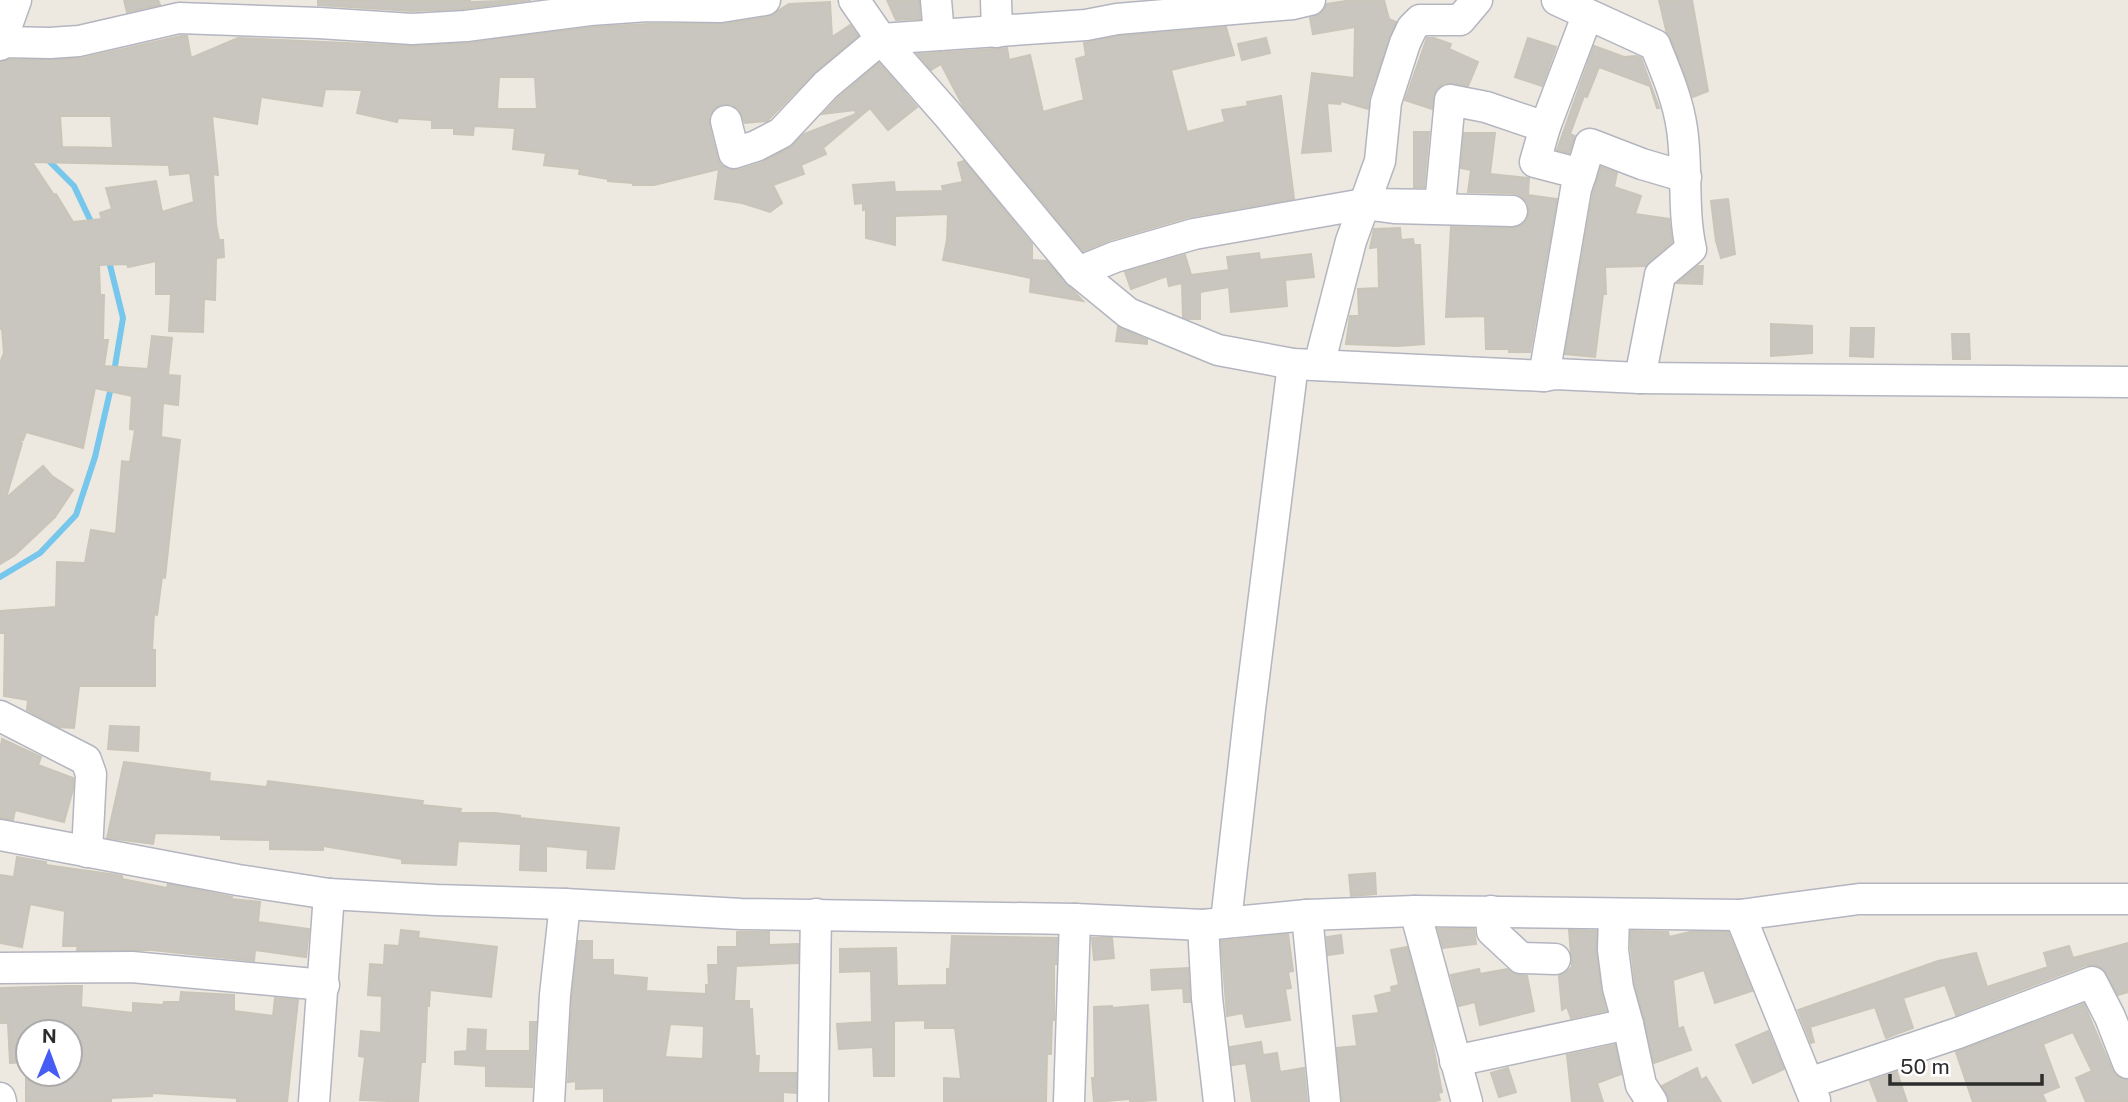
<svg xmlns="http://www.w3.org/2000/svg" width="2128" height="1102" viewBox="0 0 2128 1102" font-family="'Public Sans',sans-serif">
<rect width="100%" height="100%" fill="#eee9e0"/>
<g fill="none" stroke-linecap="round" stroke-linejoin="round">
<g stroke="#77c6ec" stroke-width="6">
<path d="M45,157l29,29 20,42"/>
<path d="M108,257l15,61 -9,54"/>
<path d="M0,577l40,-24 36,-38 19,-58 17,-74"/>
</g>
</g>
<g fill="#c9c5bf" stroke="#c9c5b9" stroke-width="2" fill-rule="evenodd">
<path d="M124,0h34l2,5 -33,7z"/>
<path d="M318,0h152v2l61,-2 -67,9 -52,2 -94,-6z"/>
<path d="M887,0h32l1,19 -24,1z"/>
<path d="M1352,0h32l5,19 7,3 -27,75 -1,12 -27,-8 -1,3 -13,-1 4,48 -29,2 10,-80 42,5 1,-51 -42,7 -3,-16 11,-5 6,-9z"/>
<path d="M1659,0h33l16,91 -15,6 -18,-48 -8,-15z"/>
<path d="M830,2l2,35 18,-12 8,11 -43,36 -48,49 -22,2 -6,-14 -8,-5h-9l-8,4 -5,8v9l8,32 4,8 8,5h10l22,-7 28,-15 15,-14 52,-20 -1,-4 -32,4 15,-16 41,-35 38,44 -29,23 -18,-22 -47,40 3,6 -25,11 3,9 -31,11 9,18 -12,9 -28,-9 -27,-4 4,-30 -65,16h-21v-2l-25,-2v-2l-29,-5 1,-5 -36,-4 2,-12 -33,-4 2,-21 -41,-2 -1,9 -19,-1v-6h-22v-8l-34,-2 -1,4 -40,-9 5,-23 -37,-1 -3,17 -61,-9 -4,27 -45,-8 6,59 -5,-1 3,50 3,16h4l1,17 -8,1 -1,42 -11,-1 -1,33 -34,-1 2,-37h-15v-33l-28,6 -1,-3 -28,1 1,30h4l-1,45h5l-4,26 44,3 4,-33 20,2 -4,37 12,1 -2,29 -15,-2 -2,34 19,3 -15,138 -3,-1 -5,38 -3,-1 -2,36h3v36h-76l-5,42 -15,-1 -32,-17 1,-10 -24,-4 1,-63h-5v-22l56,-4 1,-45 28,1 6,-33 25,4 6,-73 8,1 5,-32 -5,-1 2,-33 -37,-8 -12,60 -57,-16 -3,8 -5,-1 4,4 -16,55 37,-32 9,10 21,14 -18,27 -40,38 -15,9v-201l4,-10 -2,-24h-2v-267l9,-2 74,-2 98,-22h6l4,22 47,-20 173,8 56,-3 125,-16 56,-3h76l44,-7 21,-13zM499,77h36l2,32h-40zM60,116h51l2,32 -51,-1zM32,162l137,3 1,10 20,-2 4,29 -32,10 -6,-31 -50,7 6,21 -12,4 2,6 -29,3 -17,-28 -2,1z"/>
<path d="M1226,27l8,28 -63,15 16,62 38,-10 -3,-12 26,-4 -1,-4 34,-6 13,103 -105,18 -79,23 -27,11 -120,-145 -22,-42 -10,6 -13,-16 89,-6 2,12 21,-5 13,57 41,-12 -8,-41 10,-3 -2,-13 35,-7z"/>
<path d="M1266,38l4,15 -28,7 -4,-16z"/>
<path d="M1427,38h7l17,6 -2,5 29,13 -10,24 -24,-3 -7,6 -5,20 -27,-9z"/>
<path d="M1528,38l28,9 -14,39 -27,-9z"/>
<path d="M1594,46l30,11 12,-1 5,2 18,50h-2l-7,-22 -51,-19 -12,30 -3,-1 -14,38 5,2 -6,17 -12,-3z"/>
<path d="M1414,132h15l-5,55h-10z"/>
<path d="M1464,133h31l-5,41 39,4 -1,17 29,4 -27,153h-21v-3h-23l-1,-33 -39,1 5,-90 61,1 9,-2 6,-6 2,-8 -1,-9 -7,-7 -9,-3 -44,-1 3,-22 -10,-2z"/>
<path d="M964,161l68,83v16l14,1 37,40 -53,-9 1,-14 -88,-18 4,-20 1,-26 -53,2v29l-29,-7v-29l-3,1v-7l-8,1 -2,-19 41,-3 1,10 48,-1 -1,-5 21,-4 -5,-19z"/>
<path d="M1601,167l16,6 -3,14 27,9 -6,18 34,5 3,23 -26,24 -41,1 1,27h-3l-8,63 -30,-3 28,-161z"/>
<path d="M1728,199l7,55 -14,4 -5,-17 -5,-40z"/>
<path d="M1400,228l1,12 12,-1 1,6h6l4,99 -26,2 -52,-2 4,-28h9l-1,-27 21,-1 -1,-41 -8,1 4,-19z"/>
<path d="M1259,253l1,7 51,-6 3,23 -29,3 2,26 -56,6 -2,-25 -29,5v27h-12l-5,-2 -1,-34 -13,3 -2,-10 -36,13 -6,-17 60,-17 6,20 38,-5 -2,-13z"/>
<path d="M1698,266h5l-1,18 -25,-1z"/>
<path d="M1771,324l41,2v27l-41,3z"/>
<path d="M1118,327l29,13v4l-31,-3z"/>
<path d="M1851,328h23l-1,29 -23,-1z"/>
<path d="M1952,334h17l1,25h-17z"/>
<path d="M110,726l29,1 -1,24 -30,-2z"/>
<path d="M2,739l39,18 -3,8 35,13v11l-9,33 -49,-12 -2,10 -13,-2v-66z"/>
<path d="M124,762l86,11 -1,8 58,6 1,-6 155,20 -1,4 39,4 -1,4h35l25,3v2l99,10 -5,41 -27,-1 1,-18 -42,-4v25l-26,-1 1,-26 -63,-3 -2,24 -54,-2v-4l-79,-13v4l-53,-1v-9l-49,-1v-4l-66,-2 -2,11 -46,-6z"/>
<path d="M17,857l29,5v3l64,9 12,2v3l45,9 1,-4 64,13 -1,2 29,3 -2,20 51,7 -3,28 -51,-7 -1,11 -102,-11h-75l1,-4h-15l2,-35 -35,-7 -8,43 -22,-4v-68l14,2z"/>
<path d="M1375,873l1,21 -25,2 -2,-21z"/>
<path d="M1438,929h36l2,15 -33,4z"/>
<path d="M401,930l18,2 -1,6 79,9 -6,50 -61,-7 -1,16h-2l-2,56h-4l-3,40 -58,-2 5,-43 -6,-1 2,-25 20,2 1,-37 -14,-1 2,-31 14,1 1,-20 14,1z"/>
<path d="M1569,930l27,1v21l5,38 5,21 -35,7 -4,-11 -5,3 -3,-34 13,-9z"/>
<path d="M1631,931l37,1 1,5 21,-5h38l24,59 -37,12 -11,-33 -31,10 5,49 5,-2 8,23 -37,13 -19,-79 -4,-35z"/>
<path d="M737,932h32v13l29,-1v19l-62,3 -2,35h15v8h3l3,47h4l-1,17h38v20l-13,-1v10h-179v-14l-28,1v-8l-8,1 4,-86 6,-55h14v19h21v15l34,3 -1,13 60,3v-9h3l-1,-20h10v-18h19zM670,1024l34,2 -1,33 -38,-2z"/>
<path d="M1288,934l5,37 -5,1 3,16 -6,1 5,31 -44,7 -3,-14 -16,3 -6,-75z"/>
<path d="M1341,935l2,18 -15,2 -1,-18z"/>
<path d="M952,936l105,2 -1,26h-2v56h-2l-1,34h-4l-1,48 -102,-1v-23l17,1 -6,-51h-30v-8l-31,1v55h-20l-1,-29 -34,2 -2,-25 35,-2v-3l-1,-48 -31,1v-23l56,-1 1,38 50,-1v-16h3z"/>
<path d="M1092,938h20l2,20 -20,2z"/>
<path d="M2128,943v49l-10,3 -16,-27 -7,-3h-9l-130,50 -11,-30 -42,13 10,30 -27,10 -11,-31 -65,20 4,15 -3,1 -13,-33 140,-49 38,-8 11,34 61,-20 -4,-14 25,-7 4,12z"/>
<path d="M1407,947l24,88 11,57 -4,1 2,7 -9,2h-89l-5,-54 20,-2 -4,-30 26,-3 -4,-17 17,-4 -1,-5 8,-2 -8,-35z"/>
<path d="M1188,968l2,34h-6l-1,-14 -31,2 -1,-20z"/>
<path d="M1479,969l1,5 27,-5 13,6 7,1 7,35 -54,14 -5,-23 -16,4 -8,-31z"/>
<path d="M66,986h16l-1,21 52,6v-10l30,2 1,-3h16l1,-10 53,3v16l39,5 2,-18 23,2 -11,102h-50v-4l-85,-5v3l-41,2v4h-85v-28h44v-42h-42v30l-18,1 -2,-40h-8v-35z"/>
<path d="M2084,1004l28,66 5,6 10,4 1,3v19h-42l-10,-24 16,-7 -19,-39 -30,12 16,43 -17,7 4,8h-73l-17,-50z"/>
<path d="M1148,1005l8,95 -26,2v-3l-36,3 -2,-24h3l-1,-71 18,-1v2z"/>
<path d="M530,1022h6l-4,65 -46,-1v-20l-31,-2v-12l12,-1 1,-22 18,1 -1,21h45z"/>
<path d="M1768,1031l16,38 -31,14 -17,-38z"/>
<path d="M1261,1042l2,13 14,-2 3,19 24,-4 3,34h-55l-6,-39 -14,2 -2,-18z"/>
<path d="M1615,1045l6,29 -24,9 6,19h-31l-5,-47z"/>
<path d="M1508,1068l8,24 -17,5 -8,-24z"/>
<path d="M1697,1068l4,12 5,-3 15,25h-52l-7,-16z"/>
<path d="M1897,1072l10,30h-29l-8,-21z"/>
</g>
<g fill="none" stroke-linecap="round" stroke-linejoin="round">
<defs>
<g id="minor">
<path d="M854,0l27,39 66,75 131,158 50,41 90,37 75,14 251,12 11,-2 85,4 488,4"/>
<path d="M936,0l3,35"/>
<path d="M996,0l1,32"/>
<path d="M1557,0l98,45c11,27 23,55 27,84 6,40 0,80 9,120l-31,26 -20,103"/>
<path d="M1,42l49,1 29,-2 100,-23 140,5 93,6 54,-3 124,-16 58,-4 73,1 44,-7"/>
<path d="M0,45l16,-45"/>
<path d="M726,121l8,32 22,-7 25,-13 45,-48 55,-46 205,-14 31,-6 176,-15 17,-4"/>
<path d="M1545,127l42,-111"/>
<path d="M1364,204l76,1 10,-105 36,7 59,20 -10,35 46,12 9,-30 52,20 44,13"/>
<path d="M1078,272l37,-15 79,-23 170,-30 30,4 118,3"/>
<path d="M1319,365l32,-124 29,-80 6,-59 19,-59 7,-15 8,-8h40l17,-20"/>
<path d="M1544,376l32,-187 5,-15"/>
<path d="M0,716l86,44 5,14 -4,78"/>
<path d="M0,835l238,45 91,14 107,6 129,4 176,10 334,5 128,6 104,-10 108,-4 325,4 119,-16h269"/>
<path d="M1415,911l52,191"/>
<path d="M1491,911l1,20 29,27 34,1"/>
<path d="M1307,915l18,187"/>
<path d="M1614,915l-1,35 5,38 10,36 13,61 11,17"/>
<path d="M1740,915l75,185"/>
<path d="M1226,921l24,-212 43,-345"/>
<path d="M1203,925l4,73 12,104"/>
<path d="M0,968l132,-1 192,18"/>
<path d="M1455,1061l173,-37"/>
<path d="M1809,1083l149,-50 134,-51 18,35 18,46"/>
<path d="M0,1098l1,4"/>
<path d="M314,1102l15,-208"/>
<path d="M549,1102l6,-107 10,-91"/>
<path d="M813,1102l3,-188"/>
<path d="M1069,1102l6,-183"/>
</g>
</defs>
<use href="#minor" stroke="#b3b5c0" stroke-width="33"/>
<use href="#minor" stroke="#fff" stroke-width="30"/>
</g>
<g transform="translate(49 1053) rotate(1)"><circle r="33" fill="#ffffff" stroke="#ababab" stroke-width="2"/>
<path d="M0-5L12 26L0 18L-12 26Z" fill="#465cf5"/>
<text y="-10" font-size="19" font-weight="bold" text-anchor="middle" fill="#2d2d2d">N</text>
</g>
<path d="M1890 1074v10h152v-10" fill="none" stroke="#2d2d2d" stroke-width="3.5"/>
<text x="1900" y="1074" font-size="21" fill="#2d2d2d" stroke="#ffffff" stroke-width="5" paint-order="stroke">50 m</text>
</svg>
